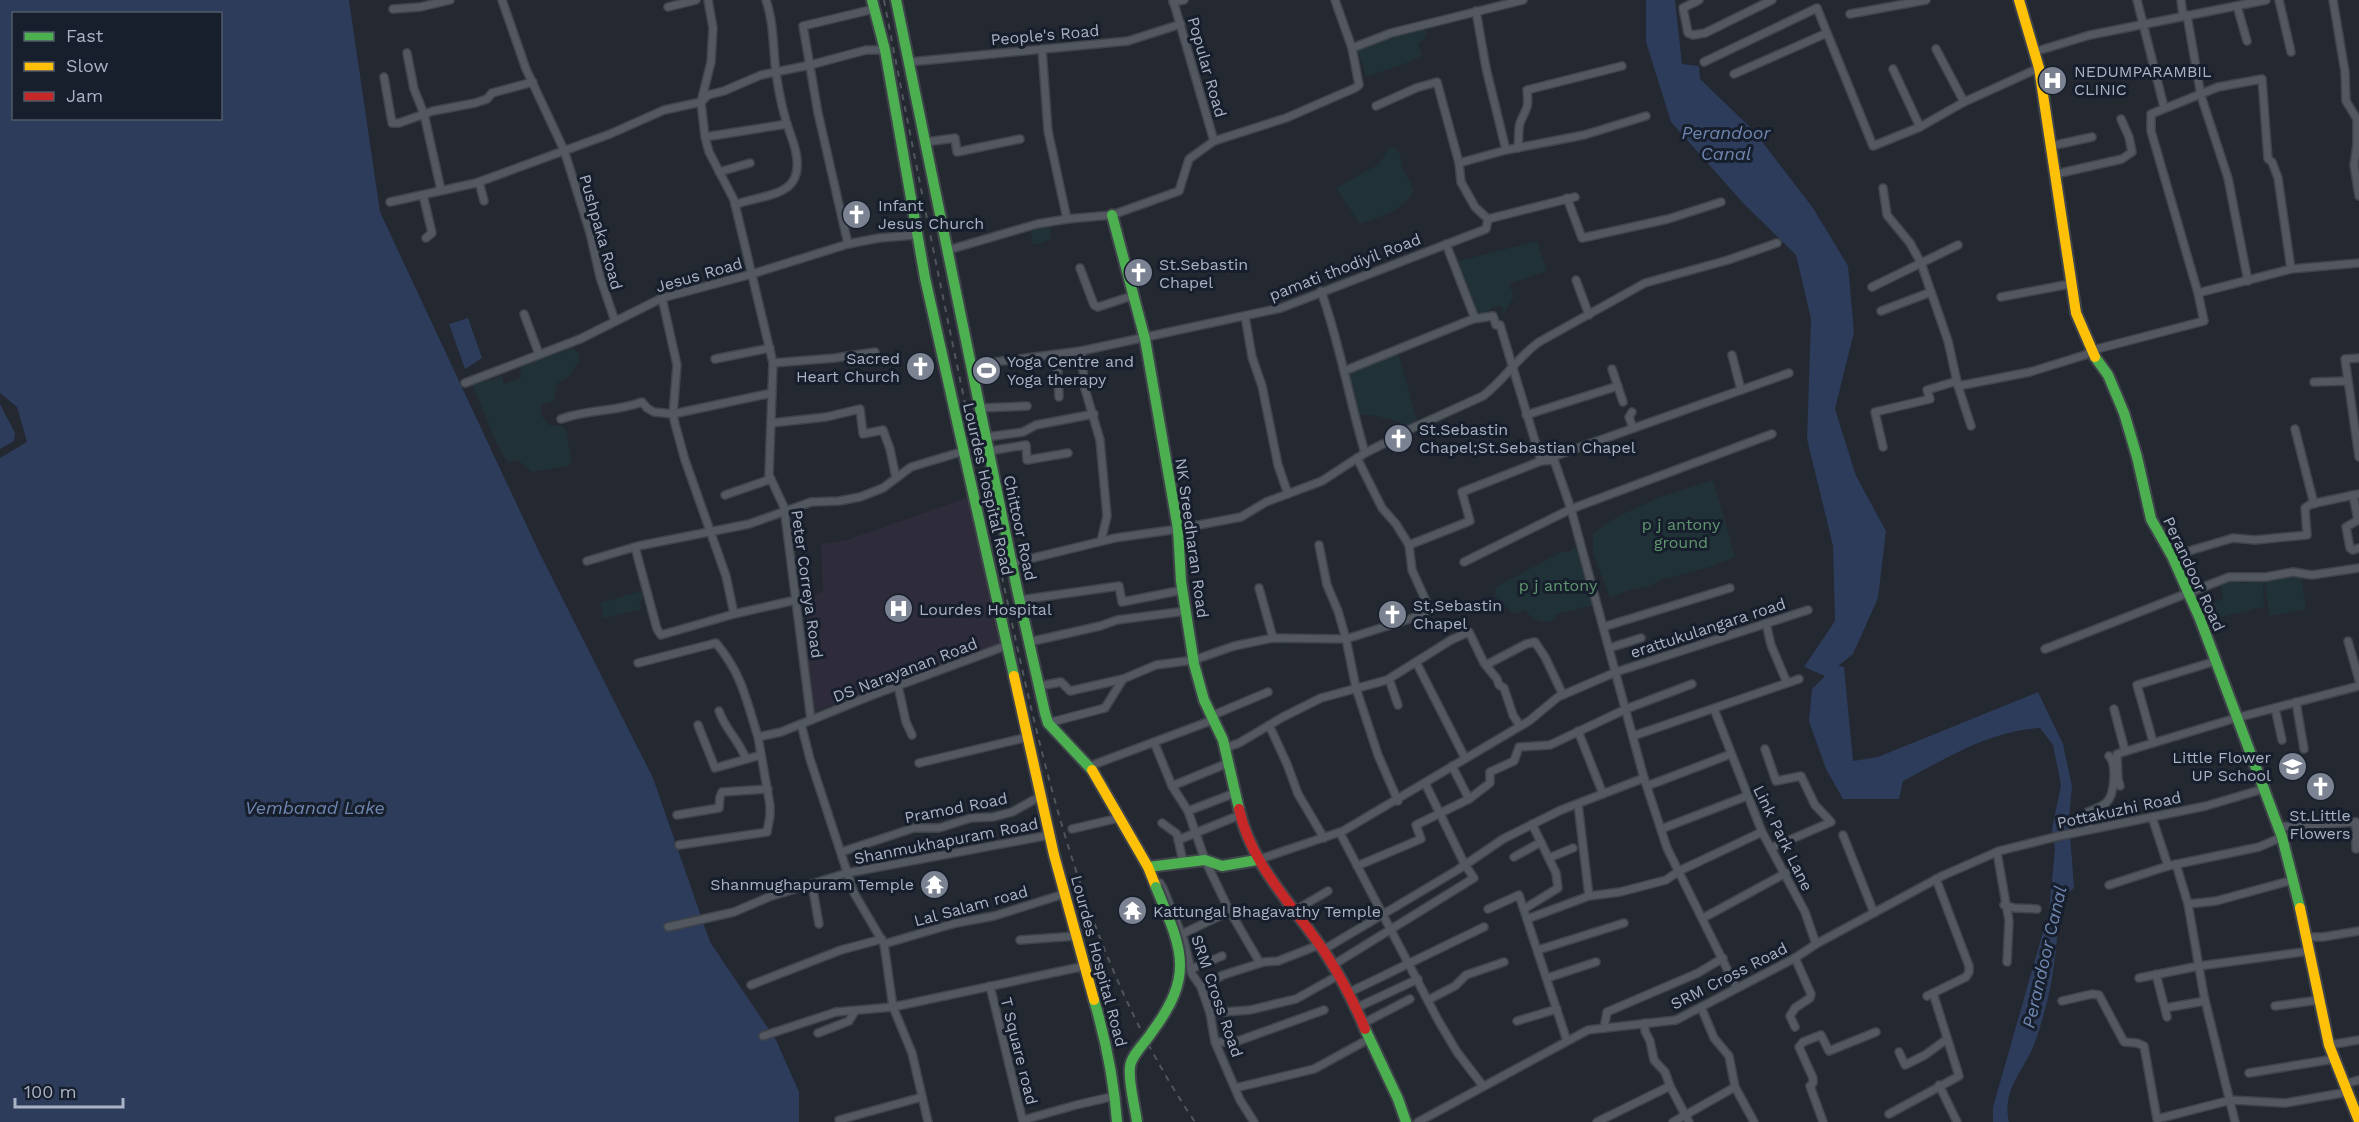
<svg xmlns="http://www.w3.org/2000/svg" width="2359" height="1122" viewBox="0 0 2359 1122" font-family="'Work Sans',sans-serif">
<rect width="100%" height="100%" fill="#232831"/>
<path fill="#2e2c3a" d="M966,498l7,17 29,131 -189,66 -12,-112 22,-8 -2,-48 26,-4z"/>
<g fill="#203237">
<path d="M1425,29l2,7 -9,8 4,11 -10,6 -46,16 -8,-27 32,-12z"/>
<path d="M1389,148h5l5,4 4,17 11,21c-10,21 -33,26 -54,34l-24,-36 43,-24z"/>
<path d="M1051,227l-1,12 -8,4 -10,1 -1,-14z"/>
<path d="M1537,241l10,30 -38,13 5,13 -12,19 1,-8 -2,-2 -10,2 -3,5 -9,3 -21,-55z"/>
<path d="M573,348l5,5 1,9 -12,16 -9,4 -5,19 -12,4v10l8,10 13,1 4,4 6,33 -6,3 -34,6 -14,-12 -10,3c-16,-24 -23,-52 -36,-78l30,-9 2,8 18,-7 -2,-10z"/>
<path d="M1398,352l19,69 -10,6c-10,-8 -39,-14 -53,-12l-7,-43z"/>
<path d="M1713,480l22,77 -25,10 -49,13 -14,7 -18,3 -19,8 -17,-45v-20l24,-16 43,-20z"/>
<path d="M1575,547l6,9 13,49 -36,9 -8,7 -7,1 -9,-3 -10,-9 -10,4 -19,-18 1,-9 65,-35h8z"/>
<path d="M2293,576h8l5,33 -37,7 -4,-36z"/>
<path d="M2229,581l14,2 20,-2 1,26 -13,2 -6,4h-9l-29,8 -4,-14 20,-8 -3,-14z"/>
<path d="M641,591l2,8 -4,4 3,6 -38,9 -4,-15z"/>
</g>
<g fill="#2c3c5a" fill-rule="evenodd">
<path d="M0,0h349l31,212 160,342 113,224 57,164 66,98 23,52v30h-799v-664l27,-16 -10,-35 -17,-14zM14,14h206v104h-206z"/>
<path d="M1646,0h29l7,64 17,2 1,13 53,51 60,78 35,58 6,66 -19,77 21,67 30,55 -8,67 -25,56 -15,12 6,1 9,94 25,-4 160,-65 25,52 9,42 -3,33 5,69 -15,13c-1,35 -4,70 -13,105 -4,14 -8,30 -14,44 -12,24 -30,43 -23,72h-16v-15l56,-196 6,-62 -3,-20 9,-44 -8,-40 -13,-17c-51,3 -93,30 -137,53l-4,18h-56l-17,-30 -17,-48 3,-32 13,-13 -21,-9 31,-46 -2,-75 -26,-107 4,-120 -15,-64 -52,-51 -73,-82 -25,-80z"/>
<path d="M468,318l14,40 -17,11 -16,-45z"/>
<path d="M0,404l15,29 -1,8 -14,8z"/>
</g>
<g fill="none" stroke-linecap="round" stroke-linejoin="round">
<defs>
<g id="street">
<path d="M502,0l24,69 38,81 26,83 10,44 15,44"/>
<path d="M708,0l5,28 -2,34 -10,40 4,35 4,15 25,48 39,163 -4,112 15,32 27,213 -10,4 9,35 44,134 30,51 9,63 19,46 16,69"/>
<path d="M1173,0l41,141"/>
<path d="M1699,0l-16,8 5,25 5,2 12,-2 67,-33"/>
<path d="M2137,0l27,107"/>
<path d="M2181,0l2,16"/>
<path d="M2279,0l12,52"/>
<path d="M2333,0l12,72 1,29 11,18v26l-3,20 5,31"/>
<path d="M1173,2l11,-2"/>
<path d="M2237,6l10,35"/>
<path d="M668,7l28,-7"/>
<path d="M393,9l27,-2 30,-7"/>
<path d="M1476,11l10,57 20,82"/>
<path d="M1850,14l76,-14"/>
<path d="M2187,15l14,81 27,82 20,103"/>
<path d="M1352,48l39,-15 132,-33"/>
<path d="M1042,49l6,82 19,88"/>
<path d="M1936,49l28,53"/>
<path d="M2034,52l56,-17 176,-35"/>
<path d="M407,53l7,36 10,25 17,76"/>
<path d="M909,62l219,-21 53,-17"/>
<path d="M1704,62l113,-54 10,25"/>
<path d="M1893,69l27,58"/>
<path d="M1734,74l93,-41 46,113 47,-19 44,-25 75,-34"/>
<path d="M384,77l8,46h7l34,-12 42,-8 12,-4 5,-6 41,-11"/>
<path d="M1376,106l40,-18 21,-6 22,81 2,19 14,25 13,12"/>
<path d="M705,137l82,-13"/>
<path d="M926,142l29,-4 2,14 63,-13"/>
<path d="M2051,146l41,-9"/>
<path d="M1518,148c1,-8 0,-18 2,-25 7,-17 9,-14 7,-33l95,-24"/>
<path d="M1459,163l47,-13 78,-15 62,-19"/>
<path d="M719,172l31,-9"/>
<path d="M2056,174l66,-15 10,-7 -3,-15 -8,-18"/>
<path d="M479,182l5,19"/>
<path d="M1883,188l4,27 23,28 11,20 27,78 10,45 13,40"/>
<path d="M423,195l9,38 -6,5"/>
<path d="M1567,198l15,40 86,-19 53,-17"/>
<path d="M390,202l86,-19 134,-49 54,-24 37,-8 7,-7 16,-4 37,-16 49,-10 56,-15h19"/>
<path d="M735,205c18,-8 48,-8 58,-24 8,-13 3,-32 -2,-45 -7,-19 -12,-42 -15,-63 -3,-24 -2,-50 -10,-73"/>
<path d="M848,244l-30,-131 -15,-87 71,-17"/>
<path d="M948,250l89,-26 30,-5 45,-4 67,-24 10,-32 25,-18 72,-23 69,-30 4,-3 -7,-37 -17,-48"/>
<path d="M1080,268l14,37 4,2 37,-12"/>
<path d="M1576,280l13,35"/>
<path d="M1872,287l86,-42"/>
<path d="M1321,291c19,53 28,108 44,162"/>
<path d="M2198,293l-47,-162v-17l67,-27 44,-8 6,80 4,3 6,16 13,91"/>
<path d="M2001,297l69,-13"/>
<path d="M662,298l15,67 -4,49 2,10 10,36 41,116 8,38"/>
<path d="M1881,311l50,-19"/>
<path d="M524,314l15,40"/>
<path d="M1245,316l7,41 10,29 16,79 10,29"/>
<path d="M1473,319l20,-3 3,9h4l41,136 13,-1 17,49 73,269"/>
<path d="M1081,351l4,38 15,51 7,76 -6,25"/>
<path d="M1057,354l2,43"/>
<path d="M1732,355l9,35"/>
<path d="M2359,358l-14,1 14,98"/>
<path d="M715,359l55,-11"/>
<path d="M773,363l62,-5 40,-6"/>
<path d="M971,365l110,-14 200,-43 205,-79 2,-10 87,-22"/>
<path d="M1612,369l11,33"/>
<path d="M1344,371l129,-52 1,-3 -28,-72"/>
<path d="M2314,382l34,-1"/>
<path d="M465,383l115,-44 82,-41 90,-24 96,-30 31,-6 37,-3"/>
<path d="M1958,386l72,-14 55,-17 8,-5 111,-29 -6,-28 93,-24 68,-6"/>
<path d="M980,408l47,-2"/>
<path d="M1632,412l-3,5 4,11"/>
<path d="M1526,415l92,-29"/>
<path d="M561,419c27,-10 55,-7 81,-17l5,6 7,4 19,2 99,-21"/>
<path d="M771,423l55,-6 34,-8 3,25 20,-4 7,19 6,29"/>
<path d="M2295,429l19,75"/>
<path d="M986,437l37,-5 13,-7 58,-11"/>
<path d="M1883,447l-8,-35 55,-13 -3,-9 30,-9"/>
<path d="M989,451l37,-6 1,15 41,-7"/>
<path d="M725,495l46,-16"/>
<path d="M2353,495l5,25 -12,7 4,21 3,2 6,-2"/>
<path d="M1319,545l8,40 11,26 8,28 10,49 22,67 20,46"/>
<path d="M1409,545l61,-24 -8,-29 79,-31 248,-88"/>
<path d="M635,547l22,82 4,6 73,-21 62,-14"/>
<path d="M2172,556l61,-18 22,2 52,-5 -2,-27 6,-4 48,-10"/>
<path d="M587,561l51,-15 111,-22 62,-22 28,-1 21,-4 23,-9 28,-21 53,-16"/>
<path d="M1464,562l107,-53 201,-75"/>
<path d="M1012,563l103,-25 63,-9 63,-12 25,-15 56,-21 43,-28 30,-15v-2l88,-40c21,-16 35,-39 56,-54l106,-59 83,-23 49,-17"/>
<path d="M1259,588l14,50"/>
<path d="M1020,600l99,-14 3,16 61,-12"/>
<path d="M1766,623l5,22 16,38"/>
<path d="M1603,627l127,-39"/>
<path d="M2348,641l11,39"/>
<path d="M1029,642l71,-16 17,-6 69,-9"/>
<path d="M1609,648l32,-10"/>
<path d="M2045,649l184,-72h37l27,-5 19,3 47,-7"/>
<path d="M1416,662l49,96"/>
<path d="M638,663l78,-20c26,31 30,56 42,94"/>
<path d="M1486,665l40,-21 9,-2 10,15 18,38"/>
<path d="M1389,679l9,26"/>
<path d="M898,686l8,36 6,13"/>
<path d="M1039,686l22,-4 9,9 53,-12 33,-14 38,-5 40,-14 39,-8 73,1 76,-24 8,-5 -18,-40 -3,-25 -13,-21 -14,-16 -25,-50"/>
<path d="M2296,702l8,47"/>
<path d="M2275,708l7,32"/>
<path d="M1714,709l48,123 43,80 11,32"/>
<path d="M2114,709l11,42"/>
<path d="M719,711c6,18 21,31 27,48"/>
<path d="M1211,716l57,-24"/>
<path d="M811,720l59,-24 138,-51"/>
<path d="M1048,723l57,-15 18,-29"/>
<path d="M698,725l17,43 46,-13"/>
<path d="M1269,725l18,39 11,30 26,44"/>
<path d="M1578,731l25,63"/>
<path d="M1633,736l166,-57"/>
<path d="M1154,742l18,44 16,25 17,49 23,48 32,55"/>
<path d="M2153,742l-16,-57 79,-24"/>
<path d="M1225,748l14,-5 44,-26 38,-19 66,-18 64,-40 18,-8 15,31 13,16 2,6 5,3 9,27 7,11"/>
<path d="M1765,749l11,32 25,-5 14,29 16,17 -60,26"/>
<path d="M919,763l109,-26"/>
<path d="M1090,766l123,-46"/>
<path d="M1172,786l56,-23"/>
<path d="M1647,786l84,-32"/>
<path d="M2120,786l-2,-7 -1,-25 3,-1 116,-35 123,-32"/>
<path d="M1469,799l21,-16v-11l24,-11 5,-14 31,-2 76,-36 66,-25"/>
<path d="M1188,811l47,-18"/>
<path d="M677,815l42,-7 1,-11 2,-5 46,-3"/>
<path d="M1162,823l15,11 6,28"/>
<path d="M2278,827l78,-5v27"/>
<path d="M1072,829l47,-11"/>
<path d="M1661,829l86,-33"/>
<path d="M2089,829l-1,-17c5,-2 13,-5 18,-9 9,-8 11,-39 3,-47"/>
<path d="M1340,833l98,187 19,32 26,34"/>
<path d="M1843,835l31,78"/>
<path d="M1178,840l62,-25"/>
<path d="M679,845l88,-13 3,-16v-11l-12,-68 23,-5 20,-8"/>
<path d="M841,852l73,-24h25l32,-10 22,-1 19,-5 29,-16"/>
<path d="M1997,852l12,69 -2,41"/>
<path d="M1514,857l27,-15"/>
<path d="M1549,858l24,-10"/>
<path d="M1257,860l86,-29 186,-110 29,-24 58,-25 192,-62"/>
<path d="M2176,864l12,40 16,92 31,126"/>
<path d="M1357,866l64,-27 -5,-14 53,-26 -17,-33"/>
<path d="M2168,866l91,-19 23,-10"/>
<path d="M1154,884l6,-1 3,5 21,53 8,33 9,13 9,26 5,29 25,58 14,22"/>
<path d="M812,885l7,39"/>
<path d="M2109,885l59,-19 -16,-49"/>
<path d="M1589,896l31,-4 46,-12 13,-9 83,-39"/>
<path d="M2188,904l28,-3 77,-21"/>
<path d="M2004,905l10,3 23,1"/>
<path d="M1488,909l31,-14 48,146"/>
<path d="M1524,909l34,-21 -2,-15 -24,-49"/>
<path d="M1294,911l34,-20"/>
<path d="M1703,918l83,-45"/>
<path d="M1527,919l62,-23 -11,-92"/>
<path d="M668,927l66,-15 35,-15 78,-24 203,-38"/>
<path d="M1182,934l48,-23"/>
<path d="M2307,937h16l36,-6"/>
<path d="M1020,940l57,-4"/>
<path d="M884,944l72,-21 38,-7 70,-22"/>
<path d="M1323,950l136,-81 44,-30 58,-29 83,-32 23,70 69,139"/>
<path d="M1538,950l86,-27"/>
<path d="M1795,958l16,36 -1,4 -15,10 -5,8 5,11"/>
<path d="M1333,965l141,-87 -9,-13 -40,-82"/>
<path d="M1191,969l31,-13"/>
<path d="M2156,974l11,43"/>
<path d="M1547,978l49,-16"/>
<path d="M2139,978l60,-12 111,-15"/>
<path d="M751,985l90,-35 41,-11"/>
<path d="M990,986l33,136"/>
<path d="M1201,987l22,-12 41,-13 14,-1 41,-16"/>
<path d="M1350,992l134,-65"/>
<path d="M1927,996l39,-19 3,-5v-6l-33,-87"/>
<path d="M1428,1000l27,-14 11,-11 38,-13"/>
<path d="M2062,1001l30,-7 7,1 25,47 13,1 7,3 13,73 74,-19 54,3 63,-11"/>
<path d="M2275,1006l44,-6"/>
<path d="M1701,1007l13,31 15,18 6,31 19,35"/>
<path d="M1356,1008l62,-29"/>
<path d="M2165,1008l40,-7"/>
<path d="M1210,1013l40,-3 46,-11 43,-24"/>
<path d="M1517,1021l40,-12"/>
<path d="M1362,1024l48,-25"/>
<path d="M1604,1028l3,-16 91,-39 25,-15"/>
<path d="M818,1033l31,-12 6,-10"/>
<path d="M763,1036l73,-24 57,-5 192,-41"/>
<path d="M1215,1042h20l89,-32"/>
<path d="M2329,1045l30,-5"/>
<path d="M1899,1052l6,13 20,-10 22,-16"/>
<path d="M2249,1073l85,-14"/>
<path d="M2344,1084l15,-4"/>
<path d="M1939,1085l18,37"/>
<path d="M1670,1086l19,36"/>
<path d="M1235,1088l79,-19 55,-30"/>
<path d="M1889,1114l70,-38 -26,-83"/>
<path d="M839,1120l83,-23"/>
<path d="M1023,1120l53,-15 39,-9"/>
<path d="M1418,1122l170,-92 88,-10 119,-62 21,-14 126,-68 57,-25 60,-15 147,-30 57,-17"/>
<path d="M1597,1122l73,-36 -5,-14 -11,-12 -4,-19 -5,-10v-8"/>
<path d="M1673,1122l62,-35"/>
<path d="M1823,1122l-13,-36 3,-3v-5l-14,-31 4,-5 18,-7 8,16 47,-19"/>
</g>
<g id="fast">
<path d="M872,0l13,50 40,228 89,398"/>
<path d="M896,0l121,589 28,124 3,10 44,47"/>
<path d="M1112,215l33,124 33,190 3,52 13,83 10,36 19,40 16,69"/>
<path d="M2095,357l13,18 16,38 13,44 14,62 21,37 28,63 82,218 18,71"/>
<path d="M1148,867l57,-7 17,6 35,-6"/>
<path d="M1094,1000c12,41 20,80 23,122"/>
<path d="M1365,1029l33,70 8,23"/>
</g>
<g id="slow">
<path d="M2019,0l20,68 37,245 19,44"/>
<path d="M1014,676l40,179 40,145"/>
<path d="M1092,770l56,97 8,20"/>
<path d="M2300,908l29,137 30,76"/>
</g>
<path id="jam" d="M1239,809c12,56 54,96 85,142 17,26 29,49 41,78"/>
</defs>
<use href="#street" stroke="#3f434a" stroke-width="10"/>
<use href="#fast" stroke="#3f434a" stroke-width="14"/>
<use href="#slow" stroke="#3f434a" stroke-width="14"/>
<use href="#jam" stroke="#3f434a" stroke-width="14"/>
<use href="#street" stroke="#525760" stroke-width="7"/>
<use href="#fast" stroke="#4caf50" stroke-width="10"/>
<use href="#slow" stroke="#ffc107" stroke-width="10"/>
<use href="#jam" stroke="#c62828" stroke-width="10"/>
<path stroke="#51565d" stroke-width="2" stroke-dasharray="6 6" stroke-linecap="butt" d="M884,0c34,177 70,354 108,530 44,204 84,417 203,592"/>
<defs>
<path id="fast-bridge" d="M1137,1122c-2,-16 -9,-40 -7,-55 1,-12 16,-25 22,-35 44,-59 29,-84 4,-145"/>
</defs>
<use href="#fast-bridge" stroke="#3f434a" stroke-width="14" stroke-linecap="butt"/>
<use href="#fast-bridge" stroke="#4caf50" stroke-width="10"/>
</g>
<defs>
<symbol id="hospital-disc" viewBox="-11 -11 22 22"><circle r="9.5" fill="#7b8291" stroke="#171e2c"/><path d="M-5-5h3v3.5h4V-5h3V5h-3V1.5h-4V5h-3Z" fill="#fff"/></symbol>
<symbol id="church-disc" viewBox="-11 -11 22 22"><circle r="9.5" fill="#7b8291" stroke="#171e2c"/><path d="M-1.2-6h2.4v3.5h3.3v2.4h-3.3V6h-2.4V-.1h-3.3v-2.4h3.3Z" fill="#fff"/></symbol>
<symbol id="stadium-disc" viewBox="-11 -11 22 22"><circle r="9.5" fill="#7b8291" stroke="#171e2c"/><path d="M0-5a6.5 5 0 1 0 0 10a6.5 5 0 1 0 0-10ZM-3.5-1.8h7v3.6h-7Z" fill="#fff"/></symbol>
<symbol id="school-disc" viewBox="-11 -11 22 22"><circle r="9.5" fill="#7b8291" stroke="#171e2c"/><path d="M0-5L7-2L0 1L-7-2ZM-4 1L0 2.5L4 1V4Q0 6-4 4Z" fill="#fff"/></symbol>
<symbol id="temple-disc" viewBox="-11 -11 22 22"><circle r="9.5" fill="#7b8291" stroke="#171e2c"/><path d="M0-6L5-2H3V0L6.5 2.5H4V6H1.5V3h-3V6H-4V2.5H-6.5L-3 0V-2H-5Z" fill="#fff"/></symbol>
</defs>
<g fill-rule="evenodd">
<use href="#hospital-disc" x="2036" y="64" width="33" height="33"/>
<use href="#church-disc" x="840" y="198" width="33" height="33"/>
<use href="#church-disc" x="1122" y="256" width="33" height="33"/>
<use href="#church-disc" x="904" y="350" width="33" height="33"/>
<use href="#stadium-disc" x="970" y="354" width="33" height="33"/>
<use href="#church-disc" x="1382" y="422" width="33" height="33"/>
<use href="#hospital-disc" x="882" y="592" width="33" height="33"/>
<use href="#church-disc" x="1376" y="598" width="33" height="33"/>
<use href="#school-disc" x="2276" y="750" width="33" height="33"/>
<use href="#church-disc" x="2304" y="770" width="33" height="33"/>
<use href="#temple-disc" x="918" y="868" width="33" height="33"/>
<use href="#temple-disc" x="1116" y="894" width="33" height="33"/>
</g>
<g text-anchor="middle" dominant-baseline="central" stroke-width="6" stroke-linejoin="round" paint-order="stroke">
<g font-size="16" fill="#aab3c5" stroke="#171e2c">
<text transform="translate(1045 35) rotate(-5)">People's Road</text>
<text transform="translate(1207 67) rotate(74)">Popular Road</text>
<text transform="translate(601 232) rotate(74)">Pushpaka Road</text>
<text transform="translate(1345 267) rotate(-21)">pamati thodiyil Road</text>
<text transform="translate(699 275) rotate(-16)">Jesus Road</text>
<text transform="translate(988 489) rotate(77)">Lourdes Hospital Road</text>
<text transform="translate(1020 528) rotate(78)">Chittoor Road</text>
<text transform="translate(1192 538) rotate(82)">NK Sreedharan Road</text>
<text transform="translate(2194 574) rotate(65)">Perandoor Road</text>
<text transform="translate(807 584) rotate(82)">Peter Correya Road</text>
<text transform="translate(1708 628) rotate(-18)">erattukulangara road</text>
<text transform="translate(905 670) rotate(-21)">DS Narayanan Road</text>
<text transform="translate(956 808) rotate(-11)">Pramod Road</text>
<text transform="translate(2119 810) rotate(-12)">Pottakuzhi Road</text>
<text transform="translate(1783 838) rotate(64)">Link Park Lane</text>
<text transform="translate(946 841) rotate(-11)">Shanmukhapuram Road</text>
<text transform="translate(971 906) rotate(-15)">Lal Salam road</text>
<text transform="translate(1099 961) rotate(75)">Lourdes Hospital Road</text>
<text transform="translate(1729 976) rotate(-27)">SRM Cross Road</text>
<text transform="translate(1217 996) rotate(71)">SRM Cross Road</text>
<text transform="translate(1019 1051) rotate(76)">T Square road</text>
</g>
<g font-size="16" fill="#aab3c5" stroke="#171e2c" text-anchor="start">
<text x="2074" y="71">NEDUMPARAMBIL<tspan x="2074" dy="18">CLINIC</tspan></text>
<text x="878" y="205">Infant<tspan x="878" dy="18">Jesus Church</tspan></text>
<text x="1159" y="264">St.Sebastin<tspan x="1159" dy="18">Chapel</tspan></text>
<text x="900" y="358" text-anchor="end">Sacred<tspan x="900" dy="18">Heart Church</tspan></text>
<text x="1007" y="361">Yoga Centre and<tspan x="1007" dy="18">Yoga therapy</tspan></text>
<text x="1419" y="429">St.Sebastin<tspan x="1419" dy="18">Chapel;St.Sebastian Chapel</tspan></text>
<text x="1413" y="605">St,Sebastin<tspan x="1413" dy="18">Chapel</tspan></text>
<text x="919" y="609">Lourdes Hospital</text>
<text x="2271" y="757" text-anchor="end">Little Flower<tspan x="2271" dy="18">UP School</tspan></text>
<text x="2320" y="815" text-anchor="middle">St.Little<tspan x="2320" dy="18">Flowers</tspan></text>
<text x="914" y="884" text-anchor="end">Shanmughapuram Temple</text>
<text x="1153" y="911">Kattungal Bhagavathy Temple</text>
</g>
<g font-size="16" fill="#619770" stroke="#171e2c">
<text x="1681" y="524">p j antony<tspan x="1681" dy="18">ground</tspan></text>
<text x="1558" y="585">p j antony</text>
</g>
<g font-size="18" font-style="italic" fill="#6f87b1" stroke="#171e2c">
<text x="1726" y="132">Perandoor<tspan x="1726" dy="21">Canal</tspan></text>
<text x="315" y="807">Vembanad Lake</text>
<text transform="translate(2044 957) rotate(-77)">Perandoor Canal</text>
</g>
</g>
<rect x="12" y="12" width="210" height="108" fill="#171e2c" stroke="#525a69" stroke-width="1.5"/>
<rect x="24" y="32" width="30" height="9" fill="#4caf50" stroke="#525a69" stroke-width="1.5"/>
<text x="66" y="42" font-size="18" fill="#aab3c5">Fast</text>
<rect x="24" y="62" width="30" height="9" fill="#ffc107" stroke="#525a69" stroke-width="1.5"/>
<text x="66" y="72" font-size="18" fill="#aab3c5">Slow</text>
<rect x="24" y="92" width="30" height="9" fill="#c62828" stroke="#525a69" stroke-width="1.5"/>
<text x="66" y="102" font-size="18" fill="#aab3c5">Jam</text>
<path d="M15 1098v9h108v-9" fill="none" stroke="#aab3c5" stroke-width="3"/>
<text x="24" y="1098" font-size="18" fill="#aab3c5" stroke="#171e2c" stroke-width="4.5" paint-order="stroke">100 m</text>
</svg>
